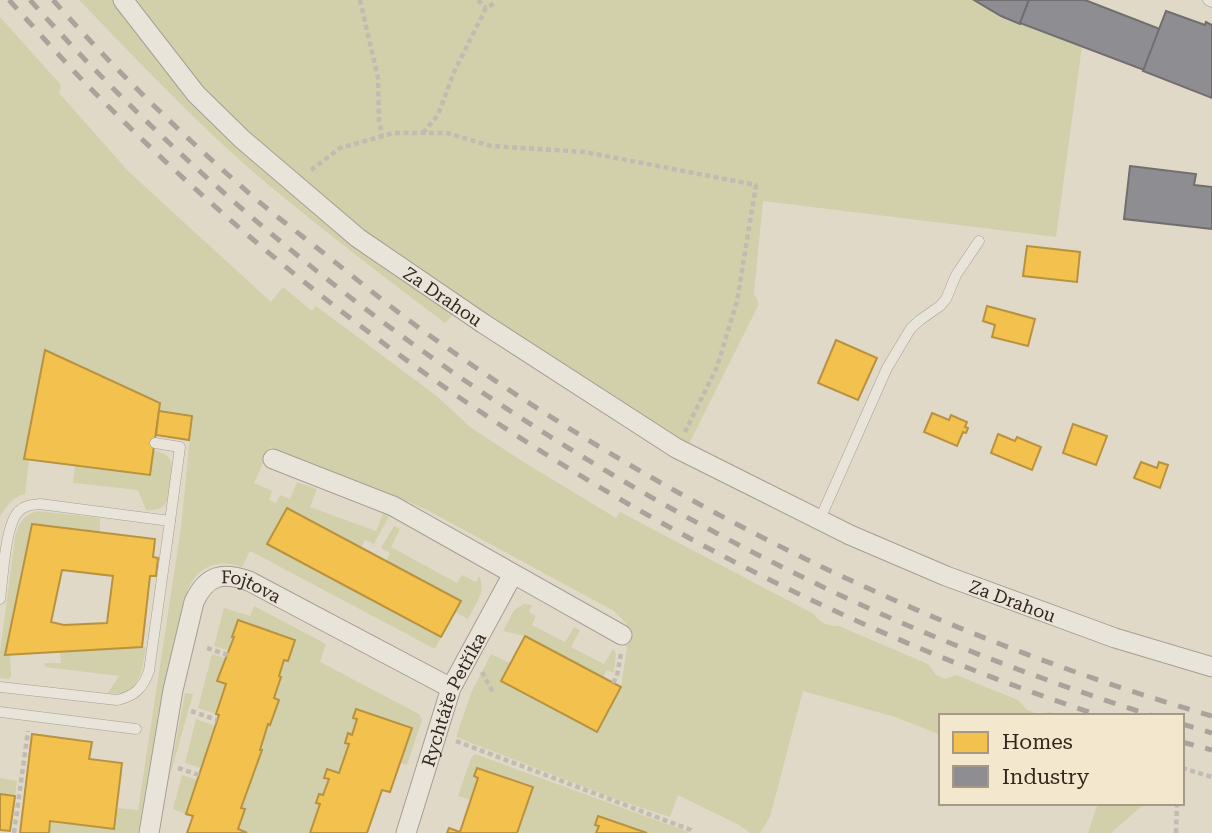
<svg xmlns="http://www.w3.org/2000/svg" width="1212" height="833" viewBox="0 0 1212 833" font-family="'Roboto Serif',serif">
<rect width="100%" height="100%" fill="#e0d9c8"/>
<g fill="#d1d0ab">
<path d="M79,0h38l50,68 289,244 -11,11c-61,-46 -121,-92 -180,-141 -66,-56 -126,-120 -186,-182z"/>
<path d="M131,0h843l27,16 81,30 -26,191 -293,-36 -9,92 5,11 -70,140 -192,-122 -122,-84 -70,-54 -104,-95z"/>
<path d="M0,17l61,68 -2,8 70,79 142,130 12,-15 29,24 4,-5 122,91 32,30 52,34 94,57 4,-6 194,102c7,10 13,12 25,12l89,38 8,11 9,4 11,-4 62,25 9,10 11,4 12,-2 10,4h-119v19l-46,-18 -92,-26 -33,126 -10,16h-10l-11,-8 -61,-30 -8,22 -52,-17 -162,-63 15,-44 20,-39 19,9 -9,18 96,51 24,-45 6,-40 -9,-4 9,-19 -13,-13 -187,-101 -41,-18 -116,-45 -16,36 18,8 -3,9 7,3 4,-8 10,4 7,-17 20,7 -7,18 66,24 7,-17 6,2 -15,28 -9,-4 -4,7 -74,-39 -20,36 174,93 -6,12 -185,-98 -8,16c-24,-9 -44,-1 -54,22l-25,101 -25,143h-89l1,-12 64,8 3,-21 21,2 43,-282 11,-112 -33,-5 1,-8 -115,-53 -21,109 5,1 -4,34c-13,3 -18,12 -25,22z"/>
<path d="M154,451c6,1 11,2 15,7 4,7 3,15 2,22 -2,18 -3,32 -25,30l-8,-20 -65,-7 2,-18 75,10z"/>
<path d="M37,511l63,7v14l-68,-8 -27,130 5,1 1,21 -2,3 -9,-1v-26l15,-114c3,-14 7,-22 22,-27z"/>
<path d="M394,526l6,3 -9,18 66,36 5,-8 14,7 3,-6c8,15 -4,29 -11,43l-13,-7 5,-11 -74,-40 4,-8 -9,-5z"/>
<path d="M524,604l8,1 -3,7 7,4 -4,9 33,17 9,-15 6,3 -9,17 33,17 9,-15 3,4 -2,20 -7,-3 -4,7 -78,-41 -22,-5 11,-21z"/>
<path d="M254,606l72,38 -6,18 99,52 3,6 -15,45 -7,-2 11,-35 -55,-19 -3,8 4,2 -5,16 -5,-1 -2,8 4,2 -10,29 -12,-4 -3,8 5,2 -6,16 -4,-1 -3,8 4,2 -10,29h-63l-9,-4 7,-19 -4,-2 21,-57 -2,-1 8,-26h2l9,-24 -5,-2 7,-20 -2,-2 5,-16 4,1 7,-21 -57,-20 -9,31 -15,-5 10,-38 26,8z"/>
<path d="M146,647c-4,24 -6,51 -38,46l11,-17 -74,-9v-4h16l-1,-11z"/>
<path d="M212,654l13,4 -8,23 9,3 -10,30 -18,-6z"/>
<path d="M185,693l8,1 -24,85z"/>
<path d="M196,719l19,7 -14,42 -16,-5z"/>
<path d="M475,754l211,77 2,2h-41l-49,-17 -3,8 4,2 -3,7h-79l-40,-65 -3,8 4,2 -8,22 -12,-4 13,-38z"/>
<path d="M182,775l16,5 -12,34 -13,-5z"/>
<path d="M0,778l17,3 -2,15 -15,-2z"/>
<path d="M1098,803h47l-34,30h-23z"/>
</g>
<g fill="#f2c14e" stroke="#b9923f" stroke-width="2" fill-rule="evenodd">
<path d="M1027,246l53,6 -3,30 -54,-6z"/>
<path d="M987,306l48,13 -7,27 -36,-9 3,-12 -12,-4z"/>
<path d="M836,340l41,18 -19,42 -40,-17z"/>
<path d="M45,350l115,53 -10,72 -126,-16z"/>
<path d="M159,411l33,5 -3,24 -33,-5z"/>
<path d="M932,413l17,7 2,-5 16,7 -2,5 3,1 -2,5 -3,-1 -6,14 -33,-14z"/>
<path d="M1073,424l34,12 -11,29 -33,-12z"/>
<path d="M998,434l17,7 2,-4 24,10 -9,23 -41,-17z"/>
<path d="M1141,462l16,6 2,-6 9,3 -8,23 -26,-10z"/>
<path d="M287,508l174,93 -20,36 -174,-93z"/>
<path d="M32,524l123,15 -2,18 5,1 -2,18h-6l-8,71 -137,8zM62,570l51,6 -6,47 -43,2 -13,-3z"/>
<path d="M238,620l57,20 -7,21 -4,-1 -5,16 2,1 -7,21 5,2 -9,25 -2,-1 -8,26h2l-21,58 4,1 -7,20 9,4h-60l6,-17 -7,-2 33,-99 -3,-1 10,-30 -9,-3 17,-44h-2z"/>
<path d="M525,636l96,51 -24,45 -96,-51z"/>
<path d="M356,709l56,19 -22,64 -8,-2 -15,43h-57l10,-29 -4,-1 3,-9 4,1 6,-16 -5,-1 3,-9 12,4 10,-29 -4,-1 3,-10 4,2 5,-16 -4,-1z"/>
<path d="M32,734l60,8 -3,17 33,4 -8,66 -64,-8 -1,12h-29z"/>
<path d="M477,768l56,19 -16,46h-70l2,-5 11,4 18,-54 -4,-2z"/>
<path d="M0,794l15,2 -5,35 -10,-1z"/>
<path d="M598,816l49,17h-51l3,-7 -4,-1z"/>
</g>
<g fill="#8d8d92" stroke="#726e6f" stroke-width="2">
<path d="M974,0h55l-9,24 -19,-8z"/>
<path d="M1029,0h56l75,29 -16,41 -124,-47z"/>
<path d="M1166,11l39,14 1,-3 6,3v73l-69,-27z"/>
<path d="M1130,166l66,8 -2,11 18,2v42l-88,-10z"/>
</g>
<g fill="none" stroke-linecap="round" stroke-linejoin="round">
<defs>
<g id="service">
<path d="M1208,0l4,2"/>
<path d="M155,443l25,4 -10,74"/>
<path d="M820,519l67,-151 24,-40 9,-8 20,-14 6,-7 10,-24 23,-34"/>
<path d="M0,599c3,-21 5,-75 19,-88 6,-6 13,-6 21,-7l130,17 -21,150c-6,17 -14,25 -32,29l-117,-13"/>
<path d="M0,712l136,17"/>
</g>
<g id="minor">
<path id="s1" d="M123,0l73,94 46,45 116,99 126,86 192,124 174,87 96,41 169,62 97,29"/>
<path d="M273,459l120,47 229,129"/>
<path id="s2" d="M149,833l24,-143 21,-88c13,-28 29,-30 55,-21l202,107"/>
<path id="s3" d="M406,833l45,-145 62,-114"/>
</g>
</defs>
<use href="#service" stroke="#a59e92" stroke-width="11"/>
<use href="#minor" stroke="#a59e92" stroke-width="21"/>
<g stroke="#c1bbb2" stroke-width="4.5" stroke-dasharray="5 3.5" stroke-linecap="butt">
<path d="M360,0l18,78 1,42 3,16"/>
<path d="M478,0l8,8"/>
<path d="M423,133l15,-18 16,-43 32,-64 9,-5"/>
<path d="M311,170l29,-22 54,-15h53l44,13 94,6 171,33 -19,116 -20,66 -32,65"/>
<path d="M207,648l21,7"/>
<path d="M482,672l12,22"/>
<path d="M613,683l4,-7 4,-23"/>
<path d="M191,711l26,9"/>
<path d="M456,741l235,89 2,3"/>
<path d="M178,768l21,7"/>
<path d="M1182,768l30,9"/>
<path d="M14,833l14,-102"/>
<path d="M1176,833l1,-30"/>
</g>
<use href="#service" stroke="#e9e4da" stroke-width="10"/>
<use href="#minor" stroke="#e9e4da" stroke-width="19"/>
<g stroke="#a9a39b" stroke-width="5" stroke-dasharray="12 12" stroke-linecap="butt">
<path d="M9,0c33,36 65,73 100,107 277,276 620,486 992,609"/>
<path d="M30,0c221,248 496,445 795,588 106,51 217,92 328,128"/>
<path d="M53,0c61,69 128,134 197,194 23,20 47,38 71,57 38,30 75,61 115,89 236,167 498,295 776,376"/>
<path d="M1182,724l30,9"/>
<path d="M1182,742l30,8"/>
</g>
</g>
<g text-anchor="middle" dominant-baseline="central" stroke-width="7" stroke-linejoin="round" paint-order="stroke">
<g font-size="18" fill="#33261c" stroke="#f3e7ce">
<text stroke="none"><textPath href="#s1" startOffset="439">Za Drahou</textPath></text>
<text stroke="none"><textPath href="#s2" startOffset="306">Fojtova</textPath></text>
<text stroke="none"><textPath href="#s1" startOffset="1087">Za Drahou</textPath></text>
<text stroke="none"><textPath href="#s3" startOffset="142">Rychtáře Petříka</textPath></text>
</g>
</g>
<rect x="939" y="714" width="245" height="91" fill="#f3e7ce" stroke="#a69a87" stroke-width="2"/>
<rect x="953" y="732" width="35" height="21" fill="#f2c14e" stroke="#a69a87" stroke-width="2"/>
<text x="1002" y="749" font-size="21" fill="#33261c">Homes</text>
<rect x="953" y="766" width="35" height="21" fill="#8d8d92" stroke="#a69a87" stroke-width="2"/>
<text x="1002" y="784" font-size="21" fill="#33261c">Industry</text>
</svg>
